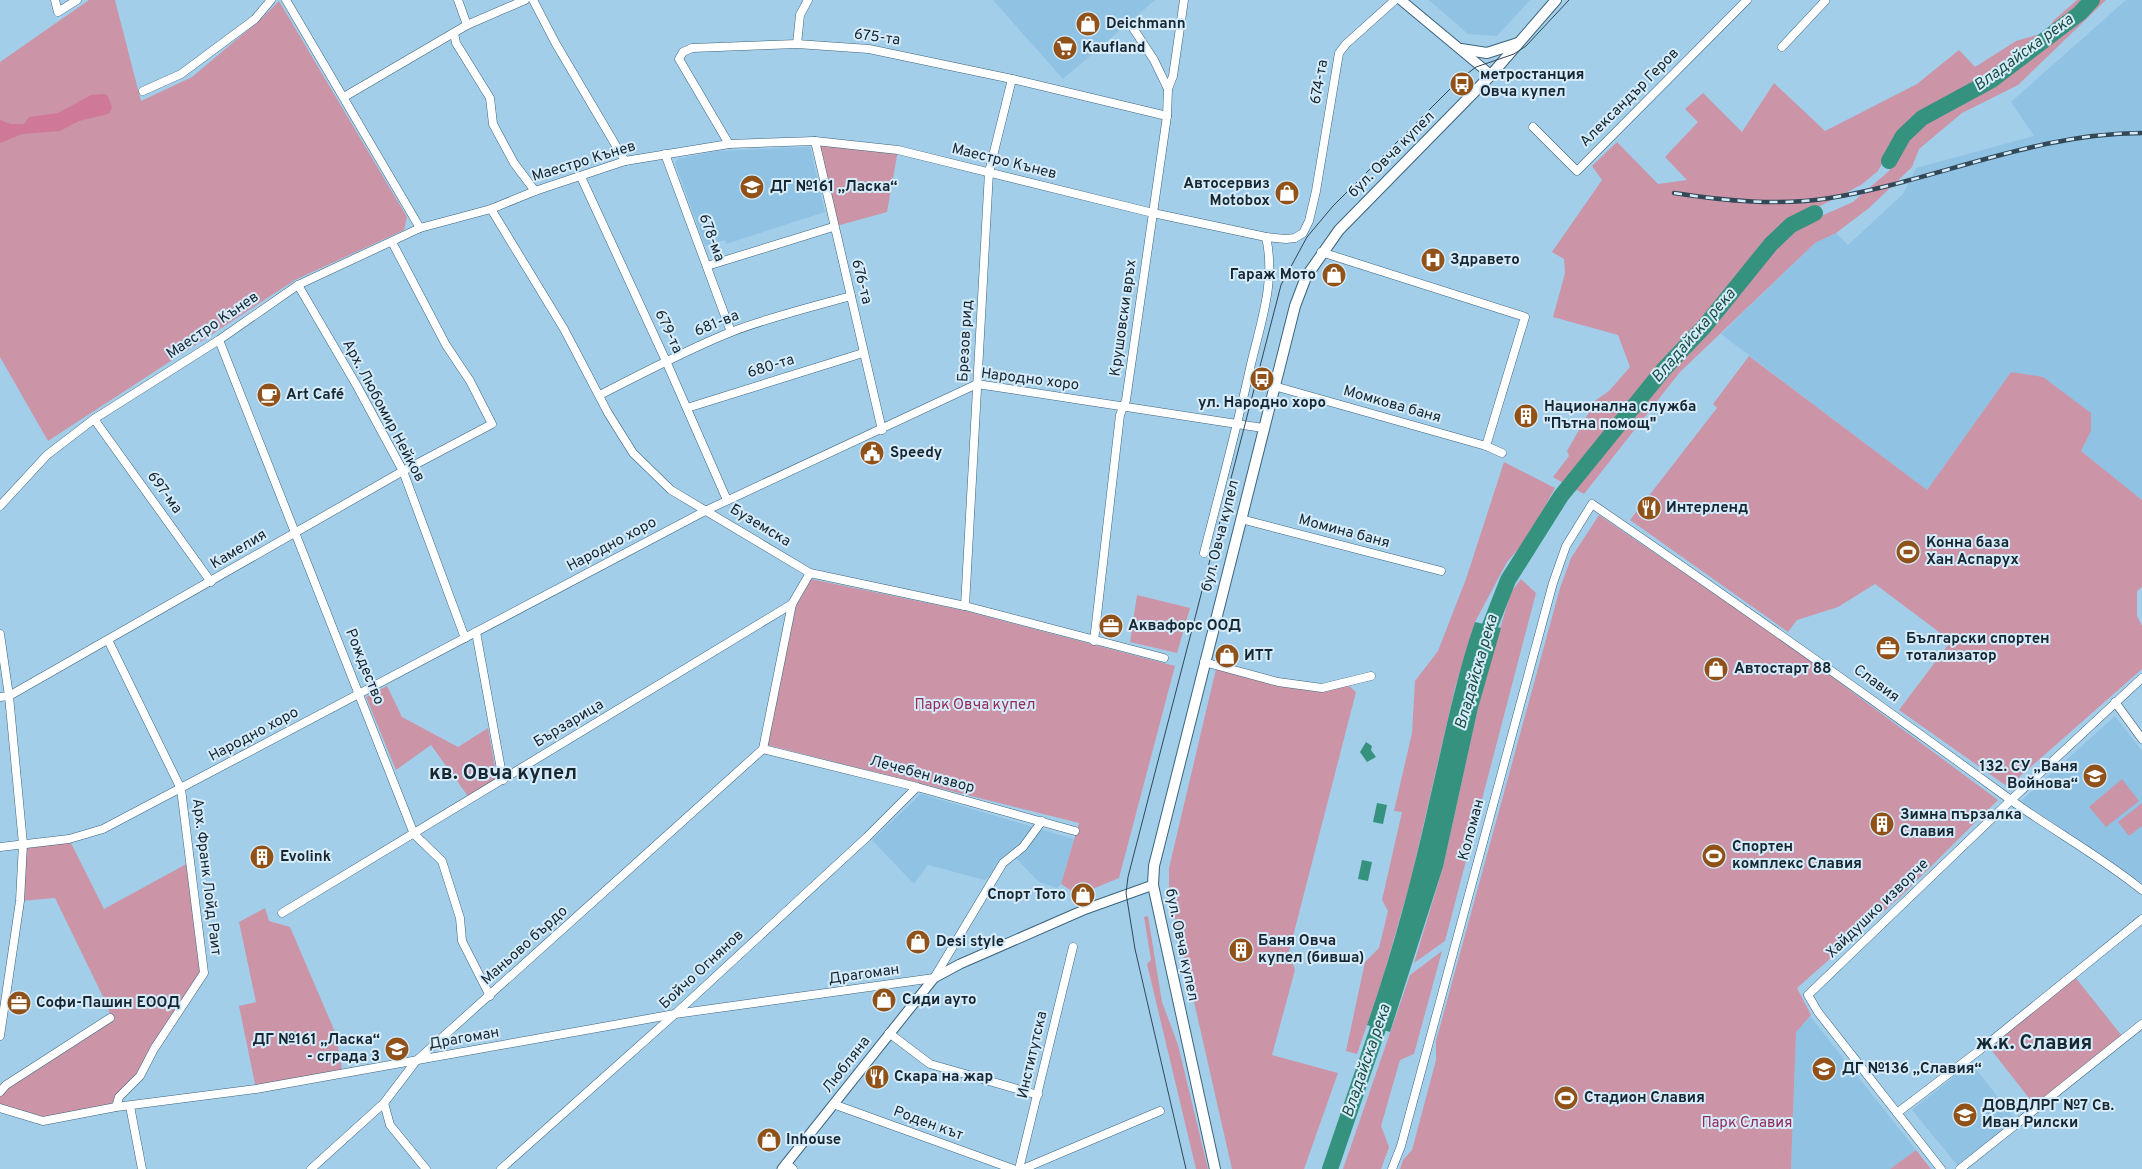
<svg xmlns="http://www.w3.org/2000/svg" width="2142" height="1169" viewBox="0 0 2142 1169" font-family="Overpass,sans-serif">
<rect width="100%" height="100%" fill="#a3ceea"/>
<g fill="#90c2e3">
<path d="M993,0h162l-92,79z"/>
<path d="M1429,0h101l-33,36 -29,-2z"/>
<path d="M2126,0h16v500l-61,-49 10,-20 -80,-59 -84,118 -206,-156 94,-91 21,-10 12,12 55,-51 13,-26 118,-32 -23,-34z"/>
<path d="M810,147l15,65 -99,32 -1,-4 -20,6 -30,-83 3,-4 39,-8z"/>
<path d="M2115,716l27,35v132l-121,-82z"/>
<path d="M921,794l153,45 -13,45 -4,4 -18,-6 -25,-26 -29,24 -57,-15 -14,19 -42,-44z"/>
<path d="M1810,1016l106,134 -26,19h-99l5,-137z"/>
<path d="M1971,1063l46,58 -59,45 -46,-56z"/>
</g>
<g fill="#cb95a7">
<path d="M89,0h26l26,101 51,-24 68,-57 19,-19 128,216 -3,13 -109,50 -247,161 -48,-84v-295z"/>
<path d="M2077,0h8l-15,15 -87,66 -41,20 -30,20 -16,16 -18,34 -17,14 -76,39 -20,21 -50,63 -55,59 -97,116 -10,-6 16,-21 -2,-5 29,-51 13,-9 21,-24 -12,-32 -65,-18 12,-44 -1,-14 -12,-7 50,-72 -10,-14 25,-24 41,42 29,-4 -22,-23 33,-35 -13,-13 18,-16 39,39 32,-49 51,48 92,-47 42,-34 16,17 41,-26 31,-9 6,-11z"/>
<path d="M2099,0h7l-88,85 -56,28 -43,36 -7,18 -43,41 -33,25 -21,10 -135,129 -96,122 -9,-5 100,-123 61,-69 41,-53 17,-16 59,-26 36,-31 21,-35 14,-13 78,-44 72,-56z"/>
<path d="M815,141l83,9 -11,62 -54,15z"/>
<path d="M1749,356l178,134 84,-118 32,5 48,36v18l-10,20 61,49v87l-5,4v25l5,10v43l-134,118 -109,-77 52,-69 -76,-57 -37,23 -41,13 -9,12 -158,-112 87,-112 -4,-4z"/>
<path d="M1504,462l51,26 -28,51 -20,23 -32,60 -20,66 -44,191 -29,102 -25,73 -11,-3 19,-89 14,-14 9,-37 -6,-11 20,-88 -8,-1 18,-78 3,-52 23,-30 28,-72z"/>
<path d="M1599,515l179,122 220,163 -98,97 -103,91 14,27 -15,17 -5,137h-391l3,-9 9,-10 24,-90v-19l124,-453 11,-30z"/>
<path d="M811,579l155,32 209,55 -56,212 -41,17 -17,-11 18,-61 -312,-78 29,-139z"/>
<path d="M1521,579l15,14 -91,348 -31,22 29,-96 40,-182 28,-93z"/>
<path d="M1137,595l53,13 -13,45 -47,-11z"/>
<path d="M1216,669l62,17 45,6 25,-7 8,7 -67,260 6,18 -23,85 66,18 -34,96h-72l-63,-277v-24z"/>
<path d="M387,686l15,31 56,30 30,-19 10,55 -28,16 -39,-54 -35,25 -30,-73z"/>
<path d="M2122,779l17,22 -33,26 -17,-20z"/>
<path d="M2142,803v23l-13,10 -11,-14z"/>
<path d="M69,839l35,70 86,-47 14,111 -64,103 -21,21 -3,10 -73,14 -43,-13v-16l110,-75 -2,-10 -53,-109 -35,3 3,-57z"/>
<path d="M265,908l4,13 21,6 45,105 8,41 -87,16 -17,-83 17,-4 -17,-80z"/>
<path d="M1148,916l14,86 16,43 30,124h-12l-49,-205 4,-4 -7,-43z"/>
<path d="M1442,951l-28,103 -14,6 -19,66 8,21 -8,22h-38l67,-194z"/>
<path d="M2075,977l47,59 -86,71 -47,-60z"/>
<path d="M1916,1150l15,19h-41z"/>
</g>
<path fill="#cf7898" d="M104,94l4,2 4,12 -4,6 -29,7 -19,10 -38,3 -22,9v-23l11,4h13l5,-7 29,-4 33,-18z"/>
<g fill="#35927f">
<path d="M1475,622l26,6 -23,80 -35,159 -53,165 -23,-7c26,-74 46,-150 63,-227 14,-59 25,-118 45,-176z"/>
<path d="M1366,742l6,4 -1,4 5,7 -9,5 -7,-10z"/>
<path d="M1377,803l10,2 -4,19 -10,-2z"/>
<path d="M1362,860l10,2 -4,19 -10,-2z"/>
</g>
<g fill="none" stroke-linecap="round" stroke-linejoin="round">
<g stroke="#35927f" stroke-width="16">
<path d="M1889,161l14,-25 19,-18 70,-38 88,-67 12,-13"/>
<path d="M1482,646l26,-66 53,-84 103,-127 40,-42 67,-83 20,-19 24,-12"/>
<path d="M1330,1169l55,-161"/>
</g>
<defs>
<g id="minor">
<path d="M55,0l3,12 19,-12"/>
<path d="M286,0l134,228"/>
<path d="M458,0l9,25"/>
<path d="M533,0l23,44 69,117"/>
<path d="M1131,25l23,35 14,29"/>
<path d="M454,33l2,10 34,55 3,26 21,39 21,28"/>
<path d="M797,44l3,-29 8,-15"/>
<path d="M1782,47l43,-46"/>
<path d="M143,91l38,-17 74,-55 16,-19"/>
<path d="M344,97l123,-72 58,-25"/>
<path d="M1533,127l44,44 170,-171"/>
<path d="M815,141l67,289"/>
<path d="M729,144l-50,-85 4,-7 9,-4 105,-4 72,5 143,30 155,37"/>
<path d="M665,154l66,178"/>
<path d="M581,177l85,184 61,139"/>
<path d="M491,209l73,120 44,84 25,40 38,37 139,83 155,33 199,52"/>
<path d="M1321,252l204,65 -39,129"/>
<path d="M707,266l126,-39"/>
<path d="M298,285l59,101 46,85 62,167"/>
<path d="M219,340l195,494 28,27 18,57 2,23 28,55"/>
<path d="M1274,386l212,60 16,7"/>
<path d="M600,395c43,-22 86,-45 131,-63 39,-15 80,-25 120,-36"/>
<path d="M687,408l176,-55"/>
<path d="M94,419l117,163"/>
<path d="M0,506l47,-51 47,-36 125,-79 79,-55 122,-57 71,-19 44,-18 90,-30 104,-17 86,-3 83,9 255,63 113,24 20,2 9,-1 8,-5 6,-12 7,-30 23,-138 7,-9 49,-44"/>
<path d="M1241,519l200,52"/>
<path d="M1204,553c16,-63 33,-125 47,-189 10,-42 25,-84 15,-127"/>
<path d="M965,606l24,-434 23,-93"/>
<path d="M476,632l27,148"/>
<path d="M0,634l9,62 14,148 -3,57 -20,135"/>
<path d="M108,640l73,149 23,184 -50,76 -14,27 -21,21 -3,10"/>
<path d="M1094,641l26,-226 6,-15 41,-284 1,-27 5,-13 11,-76"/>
<path d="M1204,662l74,20 44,6 49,-12"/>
<path d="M0,697l9,-1 394,-225 89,-47 -22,-43 -24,-36 -54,-103"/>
<path d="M2115,702l27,37"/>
<path d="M763,749l154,38 158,44"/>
<path d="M763,749l29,-145 18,-31"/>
<path d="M0,847l69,-8 34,-10 604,-319 270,-126 286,44"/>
<path d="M282,913l510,-309"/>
<path d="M889,1033l41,31 108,31"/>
<path d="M0,1092l6,-7 104,-67"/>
<path d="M384,1103l6,22 36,44"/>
<path d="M833,1104l180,65"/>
<path d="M130,1106l12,63"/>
<path d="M0,1108l43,13 73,-14 140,-18 419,-75 259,-36 69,-115 20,-16 19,-26"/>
<path d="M1897,1113l88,-67 157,-127"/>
<path d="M786,1163l7,6"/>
<path d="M311,1169l73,-66 32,-42 347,-312"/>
<path d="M501,1169l174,-155 192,-177 50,-50"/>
<path d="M1019,1169l54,-222"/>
<path d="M1023,1169l137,-58"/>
<path d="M1392,1169l9,-23 152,-563 13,-37 26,-42c140,96 279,194 416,294 44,32 92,58 134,92"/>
<path d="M1941,1169l-123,-157 -10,-17 203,-195 131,-122"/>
<path d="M1960,1169l182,-145"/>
</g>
<g id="tertiary">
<path d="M1401,0l90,75"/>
<path d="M782,1169l152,-191 26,-14 126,-55 67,-24"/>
</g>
<g id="secondary">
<path d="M1461,49l26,4 31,-10"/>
<path d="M1215,1169l-62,-284 1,-19 141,-560 11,-29 33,-47 152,-155 65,-75"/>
</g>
</defs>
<use href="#minor" stroke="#3c647c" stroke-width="9"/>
<use href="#tertiary" stroke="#3c647c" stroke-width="11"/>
<use href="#secondary" stroke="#3c647c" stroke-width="12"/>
<use href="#minor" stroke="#fff" stroke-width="8"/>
<use href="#tertiary" stroke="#fff" stroke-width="9"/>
<use href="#secondary" stroke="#fff" stroke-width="10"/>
<path stroke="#324856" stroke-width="1" d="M1186,1169l-51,-220 -9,-56 2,-16 153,-592 26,-48 26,-31 126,-126 17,-13 38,-13 12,-8 43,-46"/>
<defs>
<path id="rail" d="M1674,193c52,8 104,13 156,5 105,-17 204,-65 312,-65"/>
</defs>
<use href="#rail" stroke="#324856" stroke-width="4.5"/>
<use href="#rail" stroke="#d6ecfa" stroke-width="2.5" stroke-dasharray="8" stroke-linecap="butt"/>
</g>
<defs>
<symbol id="shop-disc" viewBox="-11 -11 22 22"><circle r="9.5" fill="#91521a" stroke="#d6ecfa"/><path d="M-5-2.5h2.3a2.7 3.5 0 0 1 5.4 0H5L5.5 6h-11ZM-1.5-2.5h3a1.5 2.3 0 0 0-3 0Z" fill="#fff"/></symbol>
<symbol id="supermarket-disc" viewBox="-11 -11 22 22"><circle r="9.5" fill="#91521a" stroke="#d6ecfa"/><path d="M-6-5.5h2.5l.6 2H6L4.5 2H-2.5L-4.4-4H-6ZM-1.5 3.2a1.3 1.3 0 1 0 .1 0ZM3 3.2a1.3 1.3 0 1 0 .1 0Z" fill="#fff"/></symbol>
<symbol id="bus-disc" viewBox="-11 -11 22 22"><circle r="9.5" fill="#91521a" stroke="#d6ecfa"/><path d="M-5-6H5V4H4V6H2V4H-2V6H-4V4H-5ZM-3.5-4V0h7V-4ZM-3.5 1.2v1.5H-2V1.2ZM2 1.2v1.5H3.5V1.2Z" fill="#fff"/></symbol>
<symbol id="school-disc" viewBox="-11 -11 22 22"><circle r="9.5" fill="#91521a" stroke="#d6ecfa"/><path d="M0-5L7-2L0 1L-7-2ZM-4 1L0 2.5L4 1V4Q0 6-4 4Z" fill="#fff"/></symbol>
<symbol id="hospital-disc" viewBox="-11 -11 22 22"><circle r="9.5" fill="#91521a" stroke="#d6ecfa"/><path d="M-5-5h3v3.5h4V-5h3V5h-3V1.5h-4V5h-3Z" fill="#fff"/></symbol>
<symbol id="cafe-disc" viewBox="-11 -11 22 22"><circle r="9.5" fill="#91521a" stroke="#d6ecfa"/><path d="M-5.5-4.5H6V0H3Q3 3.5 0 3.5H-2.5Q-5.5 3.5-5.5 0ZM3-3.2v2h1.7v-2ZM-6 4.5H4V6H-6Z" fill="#fff"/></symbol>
<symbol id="building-disc" viewBox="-11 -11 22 22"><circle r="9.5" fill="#91521a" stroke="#d6ecfa"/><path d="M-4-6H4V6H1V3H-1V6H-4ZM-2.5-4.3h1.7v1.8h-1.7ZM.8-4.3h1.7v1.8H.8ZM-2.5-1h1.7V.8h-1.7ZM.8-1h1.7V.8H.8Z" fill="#fff"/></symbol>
<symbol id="civic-disc" viewBox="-11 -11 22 22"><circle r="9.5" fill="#91521a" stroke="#d6ecfa"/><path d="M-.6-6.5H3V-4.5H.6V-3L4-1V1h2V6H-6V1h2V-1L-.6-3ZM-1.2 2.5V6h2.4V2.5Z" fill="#fff"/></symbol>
<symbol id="restaurant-disc" viewBox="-11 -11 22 22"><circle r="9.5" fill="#91521a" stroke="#d6ecfa"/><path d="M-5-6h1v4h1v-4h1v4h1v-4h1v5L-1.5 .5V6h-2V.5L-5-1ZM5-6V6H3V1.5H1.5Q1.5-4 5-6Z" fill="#fff"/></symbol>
<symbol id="stadium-disc" viewBox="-11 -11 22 22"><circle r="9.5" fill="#91521a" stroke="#d6ecfa"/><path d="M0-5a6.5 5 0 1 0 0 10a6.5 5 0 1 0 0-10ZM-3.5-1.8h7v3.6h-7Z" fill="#fff"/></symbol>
<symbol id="office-disc" viewBox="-11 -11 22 22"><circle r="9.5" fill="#91521a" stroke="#d6ecfa"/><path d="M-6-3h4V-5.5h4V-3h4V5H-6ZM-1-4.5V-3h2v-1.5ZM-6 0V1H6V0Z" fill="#fff"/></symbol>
</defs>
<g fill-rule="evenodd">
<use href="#shop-disc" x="1074" y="10" width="28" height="28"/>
<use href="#supermarket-disc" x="1051" y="34" width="28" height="28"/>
<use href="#bus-disc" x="1448" y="70" width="28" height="28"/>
<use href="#school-disc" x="738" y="173" width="28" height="28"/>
<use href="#shop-disc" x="1273" y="179" width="28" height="28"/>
<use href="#hospital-disc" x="1419" y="246" width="28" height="28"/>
<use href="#shop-disc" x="1320" y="261" width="28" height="28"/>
<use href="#bus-disc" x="1248" y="365" width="28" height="28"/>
<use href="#cafe-disc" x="255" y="381" width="28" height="28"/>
<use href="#building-disc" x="1512" y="402" width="28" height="28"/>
<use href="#civic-disc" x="858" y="439" width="28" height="28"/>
<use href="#restaurant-disc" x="1635" y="494" width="28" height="28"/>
<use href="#stadium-disc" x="1894" y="538" width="28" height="28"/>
<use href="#office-disc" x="1097" y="612" width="28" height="28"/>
<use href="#office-disc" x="1874" y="634" width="28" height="28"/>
<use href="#shop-disc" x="1213" y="642" width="28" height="28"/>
<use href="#shop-disc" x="1702" y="655" width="28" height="28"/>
<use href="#school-disc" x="2081" y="762" width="28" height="28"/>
<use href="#building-disc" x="1868" y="810" width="28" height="28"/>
<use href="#stadium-disc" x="1700" y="842" width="28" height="28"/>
<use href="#building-disc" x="248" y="843" width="28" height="28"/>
<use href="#shop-disc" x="1069" y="881" width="28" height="28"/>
<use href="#shop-disc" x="904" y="928" width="28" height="28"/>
<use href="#building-disc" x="1227" y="936" width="28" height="28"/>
<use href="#shop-disc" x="870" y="986" width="28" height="28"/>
<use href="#office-disc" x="5" y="989" width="28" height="28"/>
<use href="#school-disc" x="383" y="1035" width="28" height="28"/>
<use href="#school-disc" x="1810" y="1055" width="28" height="28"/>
<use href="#restaurant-disc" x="863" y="1063" width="28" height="28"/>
<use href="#stadium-disc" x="1552" y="1084" width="28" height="28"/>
<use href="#school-disc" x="1951" y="1101" width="28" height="28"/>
<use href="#shop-disc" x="755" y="1126" width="28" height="28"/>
</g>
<g text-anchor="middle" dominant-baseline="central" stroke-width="4" stroke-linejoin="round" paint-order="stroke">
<g font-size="15" font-weight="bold" fill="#162731" stroke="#d6ecfa" text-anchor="start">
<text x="1106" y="24">Deichmann</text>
<text x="1082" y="48">Kaufland</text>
<text x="1480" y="75">метростанция<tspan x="1480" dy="17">Овча купел</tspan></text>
<text x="1270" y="184" text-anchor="end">Автосервиз<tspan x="1270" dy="17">Motobox</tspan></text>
<text x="770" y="187">ДГ №161 „Ласка“</text>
<text x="1450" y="260">Здравето</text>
<text x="1316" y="275" text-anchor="end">Гараж Мото</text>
<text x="286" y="395">Art Café</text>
<text x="1262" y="403" text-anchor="middle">ул. Народно хоро</text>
<text x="1544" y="407">Национална служба<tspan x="1544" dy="17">"Пътна помощ"</tspan></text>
<text x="890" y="453">Speedy</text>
<text x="1666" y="508">Интерленд</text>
<text x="1926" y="543">Конна база<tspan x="1926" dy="17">Хан Аспарух</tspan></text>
<text x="1128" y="626">Аквафорс ООД</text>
<text x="1906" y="639">Български спортен<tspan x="1906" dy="17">тотализатор</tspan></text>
<text x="1244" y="656">ИТТ</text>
<text x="1734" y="669">Автостарт 88</text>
<text x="2078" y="767" text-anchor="end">132. СУ „Ваня<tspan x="2078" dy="17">Войнова“</tspan></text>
<text x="1900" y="815">Зимна пързалка<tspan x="1900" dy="17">Славия</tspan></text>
<text x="1732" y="847">Спортен<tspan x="1732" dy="17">комплекс Славия</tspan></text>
<text x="280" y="857">Evolink</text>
<text x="1066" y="895" text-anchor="end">Спорт Тото</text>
<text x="1258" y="941">Баня Овча<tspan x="1258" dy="17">купел (бивша)</tspan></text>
<text x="936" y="942">Desi style</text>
<text x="902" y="1000">Сиди ауто</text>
<text x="36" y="1003">Софи-Пашин ЕООД</text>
<text x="380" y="1040" text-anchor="end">ДГ №161 „Ласка“<tspan x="380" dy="17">- сграда 3</tspan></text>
<text x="1842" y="1069">ДГ №136 „Славия“</text>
<text x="894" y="1077">Скара на жар</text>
<text x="1584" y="1098">Стадион Славия</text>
<text x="1982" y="1106">ДОВДЛРГ №7 Св.<tspan x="1982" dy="17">Иван Рилски</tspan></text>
<text x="786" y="1140">Inhouse</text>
</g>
<g font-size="15" fill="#162731" stroke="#d6ecfa">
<text transform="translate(877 38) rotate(8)">675-та</text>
<text transform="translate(1320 82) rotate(-80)">674-та</text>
<text transform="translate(1630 98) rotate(-45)">Александър Геров</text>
<text transform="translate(1392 155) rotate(-45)">бул. Овча купел</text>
<text transform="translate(584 162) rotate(-17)">Маестро Кънев</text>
<text transform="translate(1004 162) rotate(14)">Маестро Кънев</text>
<text transform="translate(711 238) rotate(70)">678-ма</text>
<text transform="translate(861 282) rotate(76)">676-та</text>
<text transform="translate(1124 318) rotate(-82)">Крушовски връх</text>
<text transform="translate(717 324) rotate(-22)">681-ва</text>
<text transform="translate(213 326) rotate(-34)">Маестро Кънев</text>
<text transform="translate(668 332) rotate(65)">679-та</text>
<text transform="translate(966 341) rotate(-87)">Брезов рид</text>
<text transform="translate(771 367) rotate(-17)">680-та</text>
<text transform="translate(1030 380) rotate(7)">Народно хоро</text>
<text transform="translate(1392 405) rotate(16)">Момкова баня</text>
<text transform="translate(383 411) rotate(62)">Арх. Любомир Нейков</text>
<text transform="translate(164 493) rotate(54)">697-ма</text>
<text transform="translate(760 526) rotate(31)">Буземска</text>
<text transform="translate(1344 532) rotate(15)">Момина баня</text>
<text transform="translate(1221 536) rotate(-76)">бул. Овча купел</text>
<text transform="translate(612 545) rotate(-28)">Народно хоро</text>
<text transform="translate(239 550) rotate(-31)">Камелия</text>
<text transform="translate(364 667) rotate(68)">Рождество</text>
<text transform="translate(1876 684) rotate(36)">Славия</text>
<text transform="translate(569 724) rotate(-31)">Бързарица</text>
<text transform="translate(254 735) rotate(-28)">Народно хоро</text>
<text transform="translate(922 775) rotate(15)">Лечебен извор</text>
<text transform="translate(1472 830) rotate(-75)">Коломан</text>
<text transform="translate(206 877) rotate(83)">Арх. Франк Лойд Раит</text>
<text transform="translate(1878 909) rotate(-44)">Хайдушко изворче</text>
<text transform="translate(1181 945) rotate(78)">бул. Овча купел</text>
<text transform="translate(525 946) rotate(-42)">Маньово бърдо</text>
<text transform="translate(702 970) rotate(-43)">Бойчо Огнянов</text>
<text transform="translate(864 975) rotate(-8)">Драгоман</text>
<text transform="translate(464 1039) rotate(-10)">Драгоман</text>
<text transform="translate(1033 1055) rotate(-77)">Институтска</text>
<text transform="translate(847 1065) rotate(-52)">Любляна</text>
<text transform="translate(928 1124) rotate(20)">Роден кът</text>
</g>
<g font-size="15" fill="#922b59" stroke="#d6ecfa">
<text x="975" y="705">Парк Овча купел</text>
<text x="1747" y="1123">Парк Славия</text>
</g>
<g font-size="16" font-style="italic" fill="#1b4f44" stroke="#d6ecfa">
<text transform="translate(2024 53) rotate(-36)">Владайска река</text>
<text transform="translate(1694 336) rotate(-49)">Владайска река</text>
<text transform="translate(1477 672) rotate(-74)">Владайска река</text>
<text transform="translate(1367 1061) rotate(-71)">Владайска река</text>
</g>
<g font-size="20" font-weight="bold" fill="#162731" stroke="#d6ecfa">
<text x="503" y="774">кв. Овча купел</text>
<text x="2034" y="1044">ж.к. Славия</text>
</g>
</g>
</svg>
